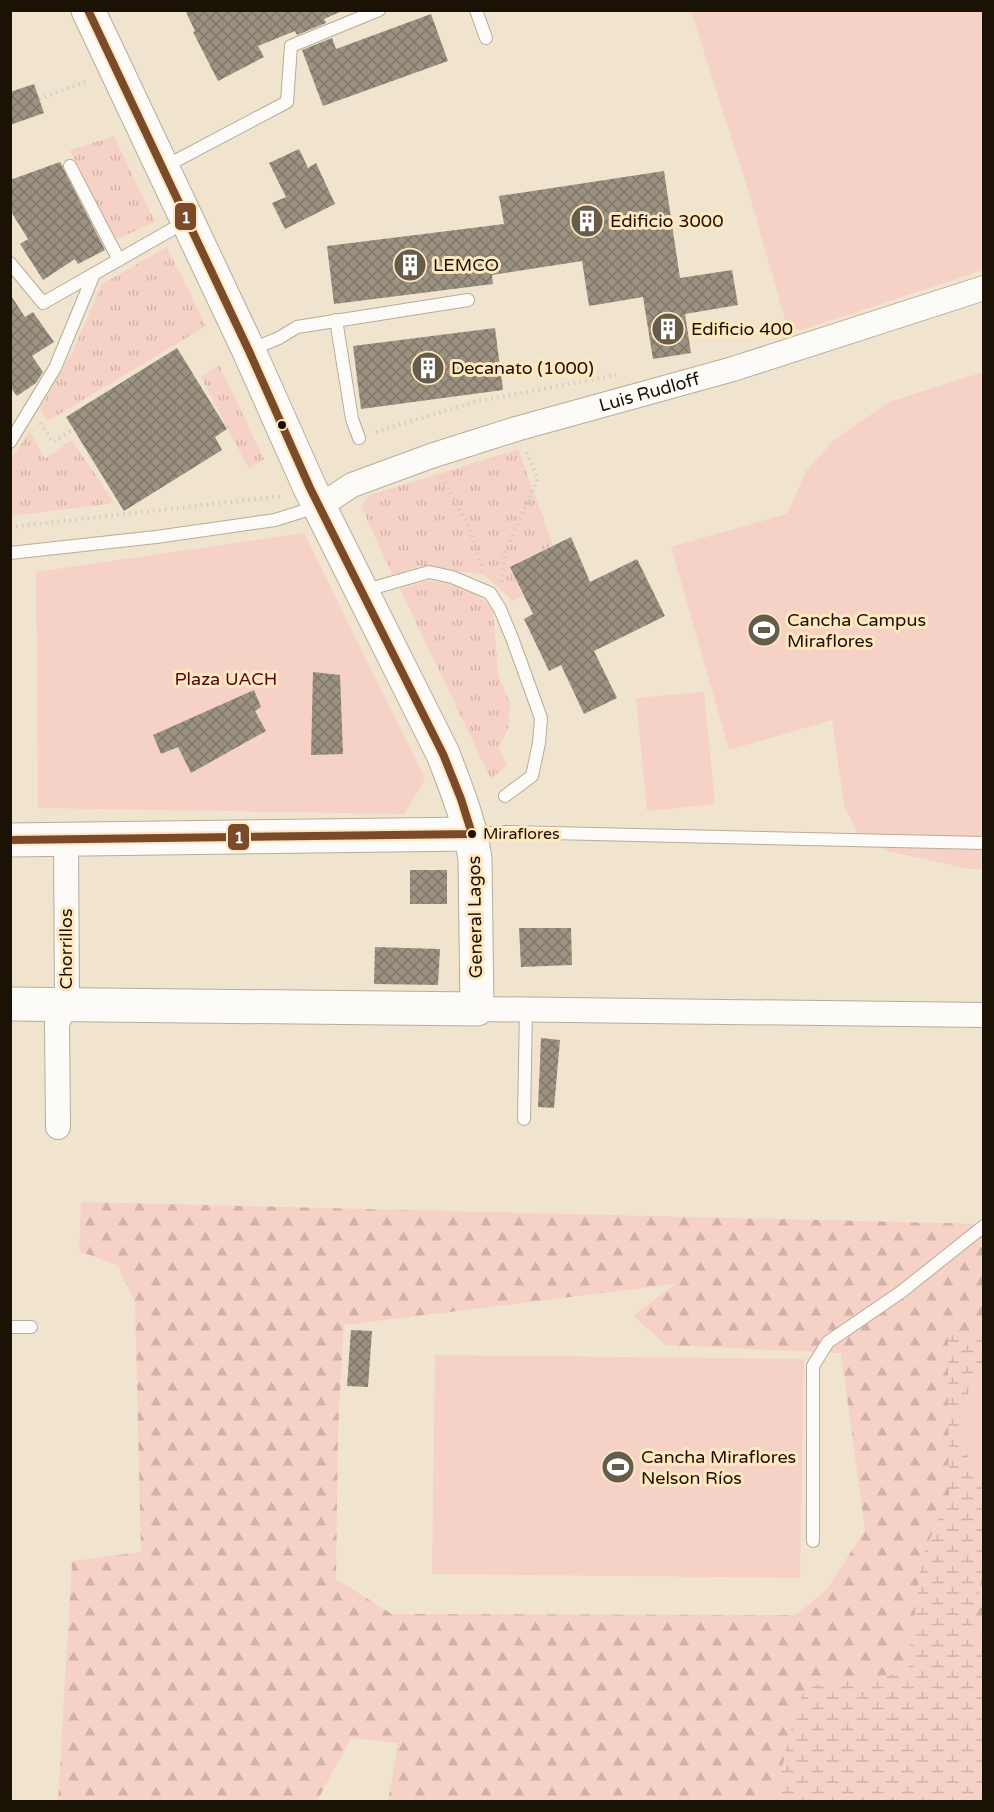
<svg xmlns="http://www.w3.org/2000/svg" width="994" height="1812" viewBox="0 0 994 1812" font-family="'Varela Round',sans-serif">
<defs>
<pattern id="grass-tufts" width="24" height="20" patternUnits="userSpaceOnUse" patternTransform="scale(1.5)"><rect width="24" height="20" fill="#f6d1c6"/><path d="M3 7l-1-3M5 7V3M7 7l1-3M15 17l-1-3M17 17v-4M19 17l1-3" fill="none" stroke="#d2b2a8"/></pattern>
<pattern id="forest-firs" width="22" height="20" patternUnits="userSpaceOnUse" patternTransform="scale(1.5)"><rect width="22" height="20" fill="#f6d1c6"/><path d="M5 1l3.5 6h-7zM16 11l3.5 6h-7z" fill="#d2b2a8"/></pattern>
<pattern id="wetland-marsh" width="20" height="14" patternUnits="userSpaceOnUse" patternTransform="scale(1.5)"><rect width="20" height="14" fill="#f6d1c6"/><path d="M1 5h8M5 5V1M11 12h8M15 12V8" fill="none" stroke="#d2b2a8"/></pattern>
<pattern id="building-cross-hatch" width="8" height="8" patternUnits="userSpaceOnUse" patternTransform="scale(1.5)"><rect width="8" height="8" fill="#9b9282"/><path d="M0 0l8 8M0 8l8-8" fill="none" stroke="#7e7668"/></pattern>
</defs>
<rect width="100%" height="100%" fill="#f1e4ce"/>
<g fill="url(#grass-tufts)">
<path d="M114,136l41,86 -40,18 -45,-90z"/>
<path d="M167,247l39,79 -158,95 -8,-12 32,-56 30,-69z"/>
<path d="M219,365l45,94 -15,10 -48,-92z"/>
<path d="M30,431l15,28 27,-19 42,63 -103,13v-57z"/>
<path d="M518,449l35,96 -43,22 13,29 -11,5 -27,-26 -66,-9 -26,10 -32,-70 9,-11z"/>
<path d="M426,581l23,2 19,6 18,13 7,9 5,63 12,30 -2,24 -9,20 8,17 -16,14 -91,-190z"/>
</g>
<g fill="url(#forest-firs)" fill-rule="evenodd">
<path d="M81,1202l902,22v110l-35,1 1,160 -27,62 -14,116 -102,13 -31,115h-387l10,-58 -47,-5 -34,63 -259,1 14,-241 69,-9 -6,-251 -17,-35 -39,-15zM675,1284l-42,32 33,29 175,8 24,177 -38,59 -31,26 -404,-1 -56,-35 2,-151 6,-103z"/>
<path d="M983,1565v74l-12,-5z"/>
</g>
<path fill="url(#wetland-marsh)" d="M983,1330l1,235 -13,69 12,5v162l-209,1 21,-89 11,-27 102,-14 14,-115 27,-62 -1,-160z"/>
<g fill="#f6d1c6">
<path d="M691,11h292v259l-181,60h-14l-40,-140z"/>
<path d="M983,372v497h-14l-81,-18 -31,-18 -13,-28 -12,-85 -103,30 -58,-203 116,-33 19,-43 28,-31 55,-38z"/>
<path d="M304,533l121,246 -21,35 -366,-6 -2,-236z"/>
<path d="M704,692l11,112 -68,7 -11,-113z"/>
<path d="M435,1355l369,4 -4,219 -368,-4z"/>
<path d="M983,1373v110c-14,-17 -26,-51 -21,-74 3,-14 13,-26 21,-36z"/>
</g>
<g fill="url(#building-cross-hatch)">
<path d="M185,10h157v1l-18,8 2,4 -29,12 -2,-4 -37,15 6,11 -46,24 -25,-49 2,-1z"/>
<path d="M431,14l17,47 -125,45 -21,-56 30,-12 4,11z"/>
<path d="M34,84l10,29 -34,12v-33z"/>
<path d="M299,149l9,19 8,-5 19,41 -50,25 -13,-26 14,-6 -17,-34z"/>
<path d="M60,162l45,88 -27,14 -3,-5 -32,21 -23,-36 8,-5 -18,-29v-30z"/>
<path d="M664,171l16,107 52,-8 6,35 -53,9 6,39 -38,6 -10,-62 -54,9 -7,-45 -90,14 1,9 -159,20 -7,-58 177,-22 -5,-28z"/>
<path d="M10,294l15,23 8,-5 21,30 -22,14 11,16 -7,11 -19,13 -7,-9z"/>
<path d="M495,328l8,62 -142,19 -8,-63z"/>
<path d="M177,348l50,81 -12,8 7,13 -98,61 -58,-94z"/>
<path d="M571,537l19,45 47,-23 28,57 -71,35 23,47 -33,16 -23,-49 -12,6 -25,-52 9,-5 -23,-47z"/>
<path d="M313,672l27,3 3,79 -32,1z"/>
<path d="M254,690l7,17 -6,4 11,20 -75,42 -13,-26 -17,7 -8,-19z"/>
<rect x="410" y="870" width="37" height="34"/>
<path d="M519,928h52l1,37 -51,2z"/>
<path d="M375,947l65,2 -2,36 -64,-1z"/>
<path d="M541,1038l19,2 -6,68 -16,-1z"/>
<path d="M351,1330l21,1 -4,56 -21,-1z"/>
</g>
<g fill="none" stroke-linecap="round" stroke-linejoin="round">
<defs>
<g id="service">
<path d="M476,10l10,28"/>
<path d="M70,166l49,94"/>
<path d="M164,167l123,-65 4,-56 88,-36"/>
<path d="M10,263l33,40 142,-81"/>
<path d="M336,320l16,99 7,19"/>
<path d="M250,350l29,-12 18,-11 171,-27"/>
<path d="M10,442l45,-74 39,-94"/>
<path d="M10,553l146,-16 119,-17 44,-14"/>
<path d="M363,591l66,-19 23,5 38,16 10,16 12,29 29,80 -2,25 -7,33 -27,20"/>
<path d="M473,834l32,-2 479,11"/>
<path d="M524,1119l2,-110"/>
<path d="M10,1327h21"/>
<path d="M813,1541v-175l15,-24 73,-50 83,-66"/>
</g>
<g id="minor">
<path id="s1" d="M320,506l32,-21 79,-29 85,-27 217,-60 251,-81"/>
<path d="M477,1009l507,6"/>
<path d="M58,1127l-1,-104 10,-19 -1,-163"/>
</g>
<g id="secondary">
<path d="M10,840l462,-6"/>
<path d="M10,1004l467,5 -2,-150c-5,-37 -19,-71 -32,-105l-133,-266 -61,-137 -161,-341"/>
</g>
</defs>
<use href="#service" stroke="#b6ac9b" stroke-width="14"/>
<use href="#minor" stroke="#b6ac9b" stroke-width="26"/>
<use href="#secondary" stroke="#b6ac9b" stroke-width="35"/>
<g stroke="#d0ccc6" stroke-width="4" stroke-dasharray="1.5 4.5" stroke-linecap="butt">
<path d="M39,99l48,-18"/>
<path d="M40,423l13,19 21,-13"/>
<path d="M376,432l98,-30 142,-27"/>
<path d="M442,477l28,53 13,42"/>
<path d="M10,527l274,-31"/>
<path d="M502,582l2,-28 34,-75 -13,-30"/>
</g>
<use href="#service" stroke="#fdfbf8" stroke-width="12"/>
<use href="#minor" stroke="#fdfbf8" stroke-width="24"/>
<use href="#secondary" stroke="#fdfbf8" stroke-width="33"/>
<defs>
<path id="bus-1" d="M10,840l462,-6 -11,-35 -18,-45 -133,-266 -61,-137 -161,-341"/>
</defs>
<use href="#bus-1" stroke="#ffe7c0" stroke-width="12"/>
<use href="#bus-1" stroke="#7a4b2a" stroke-width="8"/>
</g>
<defs>
<symbol id="building-disc" viewBox="-11 -11 22 22"><circle r="9.5" fill="#655c4b" stroke="#ffe7c0"/><path d="M-4-6H4V6H1V3H-1V6H-4ZM-2.5-4.3h1.7v1.8h-1.7ZM.8-4.3h1.7v1.8H.8ZM-2.5-1h1.7V.8h-1.7ZM.8-1h1.7V.8H.8Z" fill="#fff"/></symbol>
<symbol id="stadium-disc" viewBox="-11 -11 22 22"><circle r="9.5" fill="#655c4b" stroke="#ffe7c0"/><path d="M0-5a6.5 5 0 1 0 0 10a6.5 5 0 1 0 0-10ZM-3.5-1.8h7v3.6h-7Z" fill="#fff"/></symbol>
</defs>
<g fill-rule="evenodd">
<use href="#building-disc" x="568" y="202" width="38" height="38"/>
<use href="#building-disc" x="391" y="246" width="38" height="38"/>
<use href="#building-disc" x="649" y="310" width="38" height="38"/>
<use href="#building-disc" x="409" y="349" width="38" height="38"/>
<use href="#stadium-disc" x="745" y="611" width="38" height="38"/>
<use href="#stadium-disc" x="599" y="1448" width="38" height="38"/>
</g>
<g fill="#1a1204" stroke="#ffe7c0" stroke-width="2">
<circle cx="282" cy="425" r="5"/>
<circle cx="472" cy="834" r="5"/>
</g>
<g text-anchor="middle" dominant-baseline="central" stroke-width="6" stroke-linejoin="round" paint-order="stroke">
<g font-size="16" fill="#1a1204" stroke="#ffe7c0" text-anchor="start">
<text x="483" y="834">Miraflores</text>
</g>
<g font-size="18" fill="#1a1204" stroke="#ffe7c0" text-anchor="start">
<text x="610" y="221">Edificio 3000</text>
<text x="433" y="265">LEMCO</text>
<text x="691" y="329">Edificio 400</text>
<text x="451" y="368">Decanato (1000)</text>
<text x="787" y="620">Cancha Campus<tspan x="787" dy="21">Miraflores</tspan></text>
<text x="641" y="1457">Cancha Miraflores<tspan x="641" dy="21">Nelson Ríos</tspan></text>
</g>
<g font-size="18" fill="#1a1204" stroke="#ffe7c0">
<text stroke="none"><textPath href="#s1" startOffset="350">Luis Rudloff</textPath></text>
<text transform="translate(475 917) rotate(-91)">General Lagos</text>
<text transform="translate(66 949) rotate(-90)">Chorrillos</text>
</g>
<g font-size="18" fill="#540411" stroke="#ffe7c0">
<text x="226" y="679">Plaza UACH</text>
</g>
</g>
<g stroke="#ffe7c0" stroke-width="2">
<rect x="174" y="202" width="23" height="29" rx="6" fill="#7a4b2a"/>
<rect x="227" y="823" width="23" height="28" rx="6" fill="#7a4b2a"/>
</g>
<g font-size="16" text-anchor="middle" font-weight="bold" fill="#fff">
<text x="186" y="223">1</text>
<text x="239" y="843">1</text>
</g>
<rect width="994" height="1812" fill="none" stroke="#1a1204" stroke-width="24"/>
</svg>
